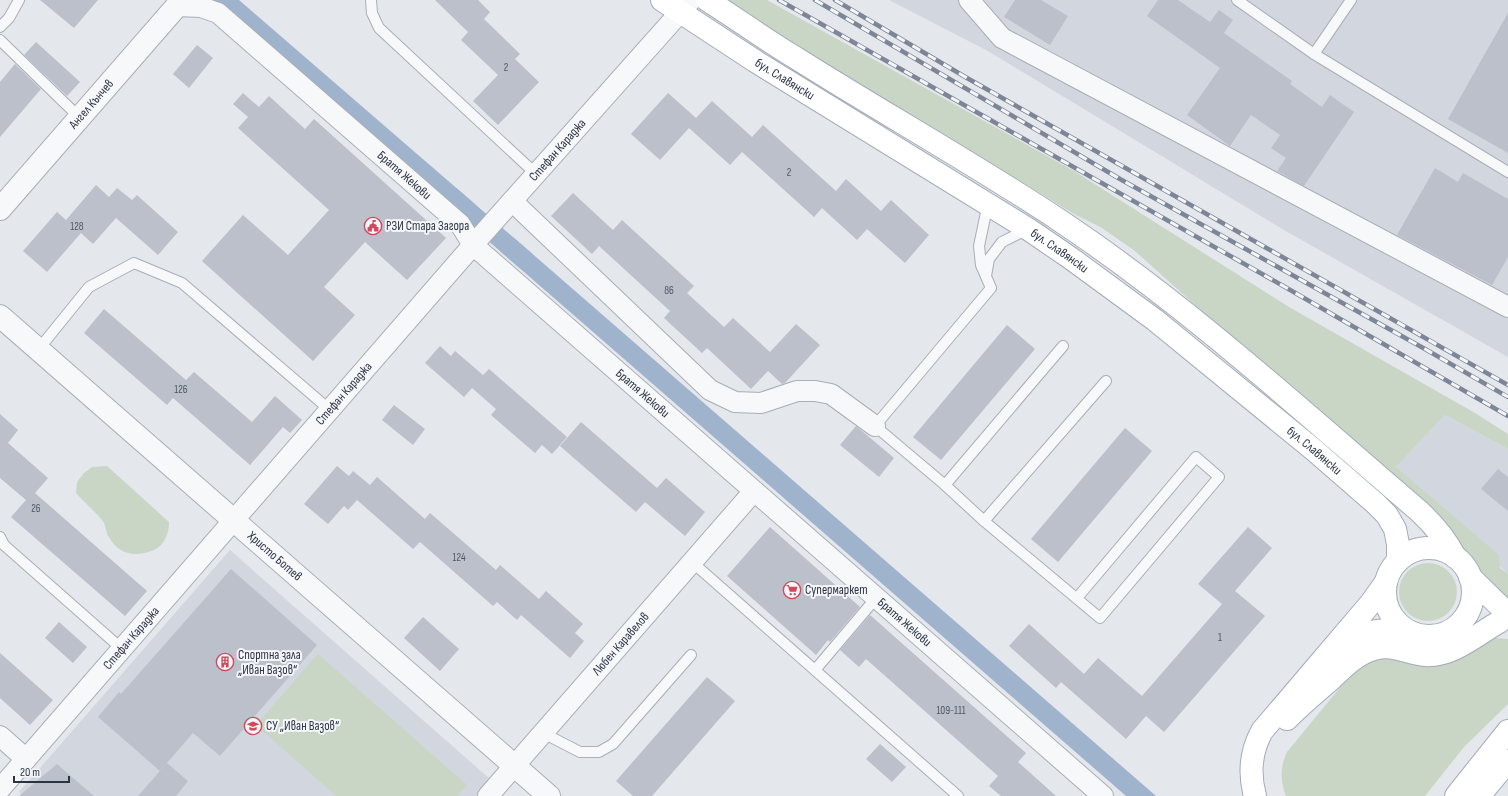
<svg xmlns="http://www.w3.org/2000/svg" width="1508" height="796" viewBox="0 0 1508 796" font-family="'Sofia Sans Condensed',sans-serif">
<rect width="100%" height="100%" fill="#e4e7ec"/>
<g fill="#d2d6de">
<path d="M889,0h619v357l-224,-127 -298,-180z"/>
<path d="M1445,415l63,34v125l-112,-107z"/>
<path d="M230,550l261,230 -14,16h-453l-5,-4z"/>
</g>
<g fill="#c9d6c5">
<path d="M723,0h44l307,171 215,136 186,106 33,21v15l-63,-34 -49,52 103,88 1,13 8,6v28l-27,-25 -7,-16 -12,-13 -26,-36 -144,-126 -78,-64 -79,-71 -33,-23 -28,-14 -57,-35 -162,-95z"/>
<path d="M107,466l62,56c0,10 -4,23 -15,28 -17,7 -35,6 -45,-13 -3,-4 -3,-10 -5,-14 -4,-7 -22,-23 -28,-30l1,-11 7,-9 8,-6z"/>
<circle cx="1428" cy="592" r="29"/>
<path d="M1496,638l12,1v65l-44,43 -39,49h-139c-6,-16 -6,-29 1,-44l65,-79 19,-12 12,-3z"/>
<path d="M318,654l149,131 -10,11h-121l-80,-71z"/>
</g>
<g fill="#9fb4cc">
<path d="M212,0h27l237,205 -11,13z"/>
<path d="M513,237l643,559h-30l-626,-545z"/>
</g>
<g fill="none" stroke-linecap="round" stroke-linejoin="round">
<path stroke="#9fb4cc" stroke-width="19" d="M451,196l75,65"/>
</g>
<g fill="#bbc0ca">
<path d="M40,0h58l-24,28z"/>
<path d="M435,0h43l12,12 -6,7 36,35 -5,5 24,23 -41,43 -25,-24 25,-26 -37,-35 7,-8z"/>
<path d="M1015,0h26l27,16 -18,29 -46,-28z"/>
<path d="M1158,0h20l32,22 9,-12 14,10 -9,13 68,48 -2,3 32,23 8,-12 24,17 -50,74 -27,-15 9,-13 -15,-10 9,-13 -29,-20 -21,31 -43,-31 33,-47 -73,-52z"/>
<path d="M1508,13v140l-60,-34z"/>
<path d="M36,42l44,40 -13,14 -43,-41z"/>
<path d="M197,45l16,13 -24,30 -16,-14z"/>
<path d="M15,64l26,25 -41,48v-55z"/>
<path d="M243,93l16,14 10,-11 36,33 9,-10 132,119 -39,42 -42,-38 -41,45 31,28 -42,46 -111,-100 41,-46 45,40 41,-45 -91,-82 10,-11 -15,-13z"/>
<path d="M668,93l28,25 16,-17 40,36 11,-12 73,66 10,-12 35,32 10,-11 38,35 -24,28 -38,-34 -10,11 -35,-32 -8,9 -72,-65 -12,13 -41,-37 -29,32 -29,-26z"/>
<path d="M1435,168l23,14 5,-9 45,26v58l-16,28 -95,-50z"/>
<path d="M96,185l13,12 8,-9 15,12 5,-5 41,37 -20,23 -42,-37 -23,26 -12,-11 -34,39 -24,-21 34,-39 9,8z"/>
<path d="M573,193l40,37 9,-10 72,66 -7,7 37,34 9,-9 37,34 26,-28 24,21 -35,38 -3,1 -14,-13 -17,18 -44,-41 -5,5 -38,-35 6,-7 -71,-65 -7,8 -41,-38z"/>
<path d="M104,309l82,71 8,-8 58,50 23,-26 27,24 -12,13 -7,-6 -33,38 -77,-67 -6,7 -83,-72z"/>
<path d="M1007,325l28,24 -94,111 -28,-23z"/>
<path d="M440,346l11,10 4,-5 28,24 6,-6 78,68 -15,17 -10,-9 -7,8 -44,-38 5,-6 -24,-21 -8,9 -39,-34z"/>
<path d="M394,405l31,24 -12,16 -31,-25z"/>
<path d="M0,414l18,16 -10,13 40,35 -13,15 112,98 -22,25 -114,-99 15,-17 -26,-22z"/>
<path d="M581,422l76,66 9,-10 39,34 -20,24 -40,-34 -9,10 -76,-66z"/>
<path d="M856,426l38,32 -15,19 -39,-32z"/>
<path d="M1125,428l27,23 -94,111 -27,-23z"/>
<path d="M337,466l12,10 4,-5 17,14 7,-8 48,42 5,-6 66,57 4,-5 39,34 7,-8 37,33 -8,9 9,8 -14,17 -49,-43 -4,5 -20,-18 -4,4 -73,-64 -7,7 -56,-49 -9,10 -4,-4 -16,18 -24,-20z"/>
<path d="M1498,469l10,8v34l-27,-22z"/>
<path d="M770,527l90,80 -30,35 -2,-2 -12,15 -89,-79z"/>
<path d="M1248,527l24,21 -37,43 30,25 -101,116 -18,-16 -20,23 -65,-57 -5,6 -47,-42 20,-22 55,50 14,-16 44,38 80,-92 -24,-20z"/>
<path d="M231,569l86,76 -97,111 -27,-23 -33,38 -62,-54 21,-25 2,2z"/>
<path d="M870,615l156,138 -8,9 38,34h-55l-12,-10 9,-10 -132,-117 -7,8 -19,-17z"/>
<path d="M423,617l36,32 -19,22 -36,-33z"/>
<path d="M59,622l28,25 -14,16 -28,-25z"/>
<path d="M0,653l53,47 -23,25 -30,-27z"/>
<path d="M707,677l28,24 -83,95h-19l-17,-15z"/>
<path d="M880,744l26,23 -14,15 -26,-23z"/>
<path d="M167,763l21,18 -12,15h-38z"/>
<path d="M57,764l37,32h-75z"/>
</g>
<g fill="none" stroke-linecap="round" stroke-linejoin="round">
<defs>
<g id="service">
<path d="M371,0l1,13 7,15 157,146"/>
<path d="M1237,0l77,54 194,118"/>
<path d="M0,27l9,-9 10,-18"/>
<path d="M0,40l80,78"/>
<path d="M1314,54l37,-54"/>
<path d="M988,203l-9,43 2,19 10,23 -116,138 70,59 39,36 116,97 119,-141 -23,-20 -119,141"/>
<path d="M986,276l3,-17 13,-17 26,-13"/>
<path d="M38,350l51,-63 45,-24 48,20 148,127"/>
<path d="M945,485l118,-139"/>
<path d="M984,521l122,-140"/>
<path d="M0,537l4,8 118,104"/>
<path d="M692,562l266,234"/>
<path d="M815,670l61,-72"/>
<path d="M543,733l37,19h19l14,-8 78,-89"/>
</g>
<g id="minor">
<path d="M969,0l33,38 506,269"/>
<path id="s1" d="M177,6l24,1 17,6 242,211 13,21 630,551"/>
<path d="M512,201l198,189 25,12 26,1 36,-12h18l16,3 44,32"/>
<path d="M0,736l26,23"/>
<path id="s2" d="M0,789l480,-552 211,-237"/>
<path id="s3" d="M488,796l266,-305"/>
</g>
<g id="tertiary">
<path id="s4" d="M0,209l182,-209"/>
<path id="s5" d="M0,316l549,480"/>
</g>
<g id="primary">
<path id="s6" d="M662,0l93,61 273,168 41,28 86,63 159,130 61,53 12,12 8,14 3,15v17"/>
<path d="M707,0c30,19 59,40 89,58 87,55 177,105 263,162 129,86 243,191 360,291 15,14 27,28 36,46"/>
<circle cx="1429" cy="592" r="44"/>
<path d="M1470,577l38,37"/>
<path d="M1340,654c24,-27 40,-26 73,-21"/>
<path d="M1287,719c13,-13 27,-25 41,-37 14,-13 28,-28 46,-33 20,-6 33,5 51,6 27,2 51,-20 74,-33"/>
<path d="M1255,796c-6,-22 -4,-45 7,-65l109,-128 15,-21"/>
<path d="M1456,796l52,-65"/>
<path d="M1479,796l29,-35"/>
</g>
</defs>
<use href="#service" stroke="#a9aeb7" stroke-width="12"/>
<use href="#minor" stroke="#a9aeb7" stroke-width="22"/>
<use href="#tertiary" stroke="#a9aeb7" stroke-width="24"/>
<use href="#primary" stroke="#a3abb8" stroke-width="24"/>
<use href="#service" stroke="#f7f8fa" stroke-width="10"/>
<use href="#minor" stroke="#f7f8fa" stroke-width="20"/>
<use href="#tertiary" stroke="#f7f8fa" stroke-width="22"/>
<use href="#primary" stroke="#fff" stroke-width="22"/>
<defs>
<g id="rail">
<path d="M779,0l506,287 223,129"/>
<path d="M815,0l305,179 305,170 83,48"/>
<path d="M835,0l132,78 541,307"/>
</g>
</defs>
<use href="#rail" stroke="#7d8696" stroke-width="4.5"/>
<use href="#rail" stroke="#f4f6f9" stroke-width="3" stroke-dasharray="9" stroke-linecap="butt"/>
</g>
<defs>
<symbol id="civic-ring" viewBox="-11 -11 22 22"><circle r="9.5" fill="#f4f6f9" stroke="#d1495b" stroke-width="1.5"/><path d="M-.6-6.5H3V-4.5H.6V-3L4-1V1h2V6H-6V1h2V-1L-.6-3ZM-1.2 2.5V6h2.4V2.5Z" fill="#d1495b"/></symbol>
<symbol id="supermarket-ring" viewBox="-11 -11 22 22"><circle r="9.5" fill="#f4f6f9" stroke="#d1495b" stroke-width="1.5"/><path d="M-6-5.5h2.5l.6 2H6L4.5 2H-2.5L-4.4-4H-6ZM-1.5 3.2a1.3 1.3 0 1 0 .1 0ZM3 3.2a1.3 1.3 0 1 0 .1 0Z" fill="#d1495b"/></symbol>
<symbol id="building-ring" viewBox="-11 -11 22 22"><circle r="9.5" fill="#f4f6f9" stroke="#d1495b" stroke-width="1.5"/><path d="M-4-6H4V6H1V3H-1V6H-4ZM-2.5-4.3h1.7v1.8h-1.7ZM.8-4.3h1.7v1.8H.8ZM-2.5-1h1.7V.8h-1.7ZM.8-1h1.7V.8H.8Z" fill="#d1495b"/></symbol>
<symbol id="school-ring" viewBox="-11 -11 22 22"><circle r="9.5" fill="#f4f6f9" stroke="#d1495b" stroke-width="1.5"/><path d="M0-5L7-2L0 1L-7-2ZM-4 1L0 2.5L4 1V4Q0 6-4 4Z" fill="#d1495b"/></symbol>
</defs>
<g fill-rule="evenodd">
<use href="#civic-ring" x="363" y="216" width="20" height="20"/>
<use href="#supermarket-ring" x="782" y="580" width="20" height="20"/>
<use href="#building-ring" x="215" y="652" width="20" height="20"/>
<use href="#school-ring" x="243" y="716" width="20" height="20"/>
</g>
<g text-anchor="middle" dominant-baseline="central" stroke-width="4" stroke-linejoin="round" paint-order="stroke">
<g font-size="11" fill="#4f5766">
<text x="506" y="67">2</text>
<text x="789" y="172">2</text>
<text x="77" y="226">128</text>
<text x="669" y="290">86</text>
<text x="181" y="389">126</text>
<text x="36" y="508">26</text>
<text x="459" y="557">124</text>
<text x="1220" y="637">1</text>
<text x="951" y="710">109-111</text>
</g>
<g font-size="13" fill="#2b3445" stroke="#f4f6f9">
<text stroke="none"><textPath href="#s6" startOffset="146">бул. Славянски</textPath></text>
<text stroke="none"><textPath href="#s4" startOffset="139">Ангел Кънчев</textPath></text>
<text stroke="none"><textPath href="#s2" startOffset="848">Стефан Караджа</textPath></text>
<text stroke="none"><textPath href="#s1" startOffset="289">Братя Жекови</textPath></text>
<text stroke="none"><textPath href="#s6" startOffset="470">бул. Славянски</textPath></text>
<text stroke="none"><textPath href="#s1" startOffset="613">Братя Жекови</textPath></text>
<text stroke="none"><textPath href="#s2" startOffset="524">Стефан Караджа</textPath></text>
<text stroke="none"><textPath href="#s6" startOffset="794">бул. Славянски</textPath></text>
<text stroke="none"><textPath href="#s5" startOffset="365">Христо Ботев</textPath></text>
<text stroke="none"><textPath href="#s1" startOffset="961">Братя Жекови</textPath></text>
<text stroke="none"><textPath href="#s2" startOffset="200">Стефан Караджа</textPath></text>
<text stroke="none"><textPath href="#s3" startOffset="202">Любен Каравелов</textPath></text>
</g>
<g font-size="13" fill="#2b3445" stroke="#f4f6f9" text-anchor="start">
<text x="386" y="226">РЗИ Стара Загора</text>
<text x="805" y="590">Супермаркет</text>
<text x="238" y="655">Спортна зала<tspan x="238" dy="15">„Иван Вазов“</tspan></text>
<text x="266" y="726">СУ „Иван Вазов“</text>
</g>
</g>
<path d="M14 776v6h55v-6" fill="none" stroke="#2b3445" stroke-width="2"/>
<text x="20" y="776" font-size="12" fill="#2b3445" stroke="#f4f6f9" stroke-width="3" paint-order="stroke">20 m</text>
</svg>
